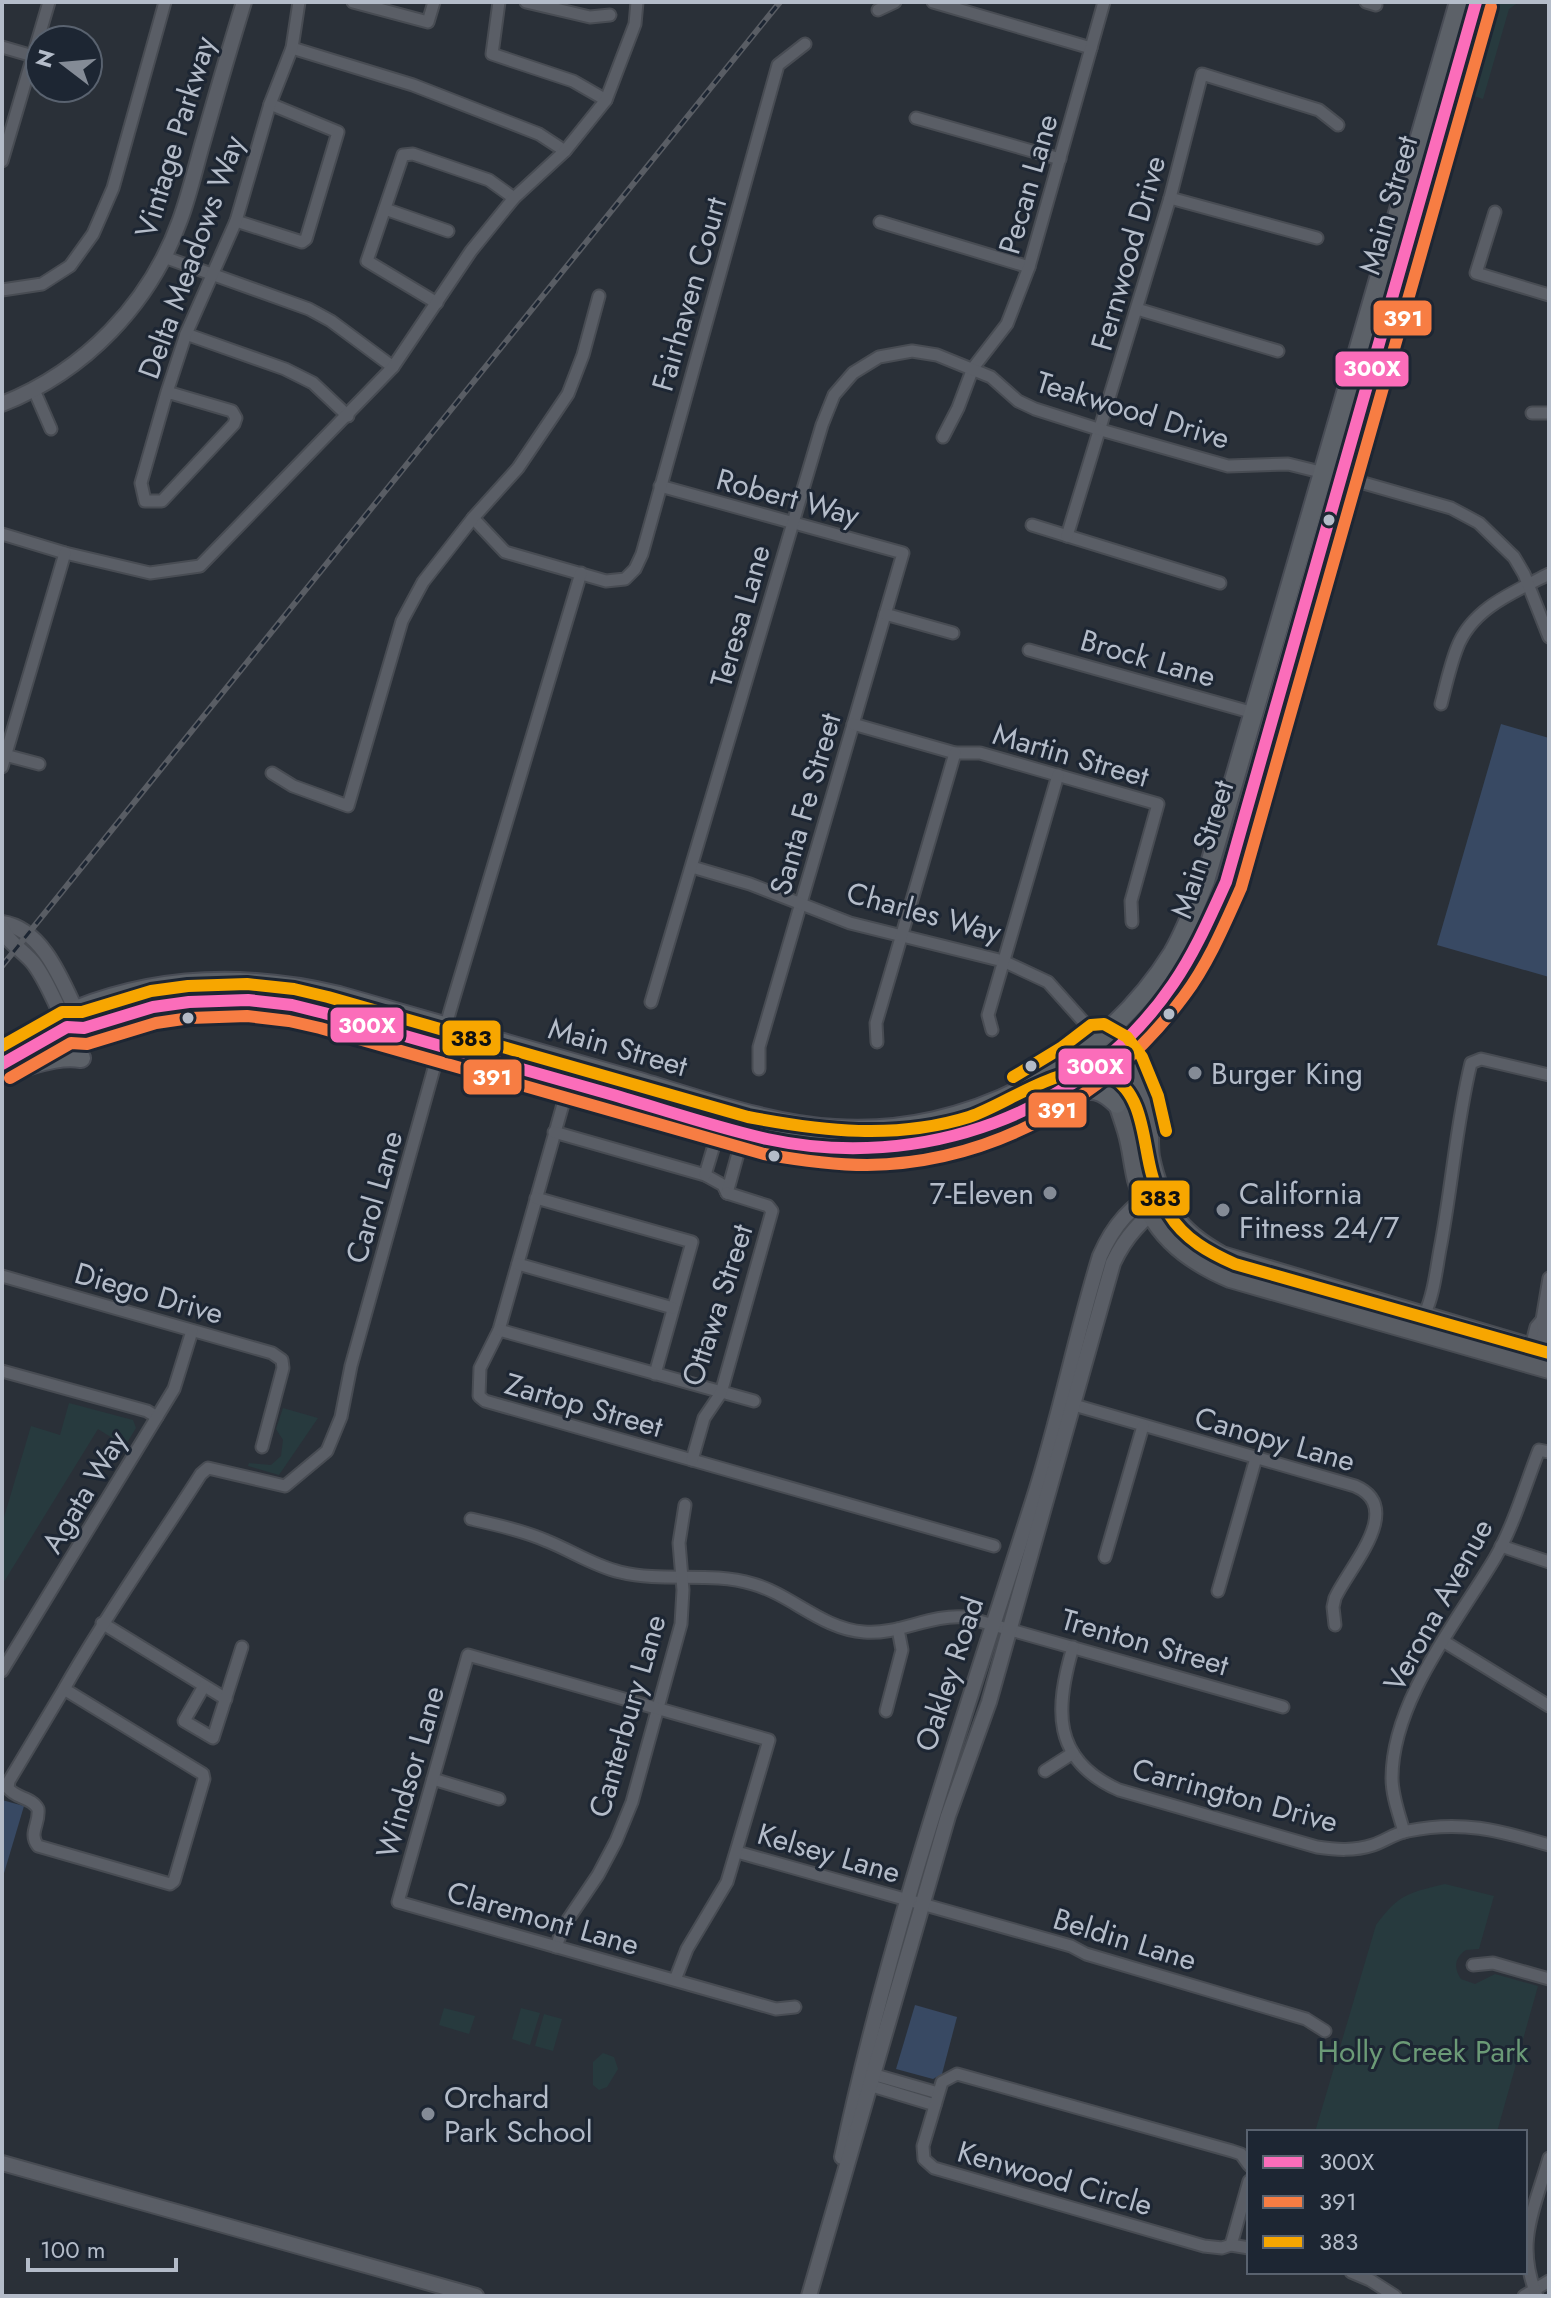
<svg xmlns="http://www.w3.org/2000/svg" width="1551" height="2298" viewBox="0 0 1551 2298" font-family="Jost,sans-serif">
<rect width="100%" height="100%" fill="#2a3038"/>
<g fill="#273a3e">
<path d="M1490,2h29l-10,7 -26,90 -18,-6 -1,-9z"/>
<path d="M69,1403l64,17 3,8 -11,18 -27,-17 -96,156v-61l29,-98 29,9z"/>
<path d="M283,1408l35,10 -39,57 -31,-9 1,-3 22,2 10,-9 2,-16 -7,-11z"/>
<path d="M1445,1884l49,12 -15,53 -13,1c-11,7 -13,18 -5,29l14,5 20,-10 43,12 -41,146h-182l61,-207c23,-31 32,-32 69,-41z"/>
<path d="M444,2008l31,8 -6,18 -30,-9z"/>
<path d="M521,2008l19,5 -10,32 -18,-6z"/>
<path d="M544,2014l18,5 -9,32 -18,-5z"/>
<path d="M603,2053l11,4 4,12 -11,18 -8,3 -6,-5v-23z"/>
</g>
<g fill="#384963">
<path d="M1501,724l48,14v239l-112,-32z"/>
<path d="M2,1800l22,6 -22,74z"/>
<path d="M915,2005l42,12 -15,57 -9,5 -37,-10z"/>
</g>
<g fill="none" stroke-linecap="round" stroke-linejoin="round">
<defs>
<g id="minor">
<path d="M353,2l75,20 6,-20"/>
<path d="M499,2l-7,52 81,27 33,19"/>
<path d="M526,2l64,15 20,-2"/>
<path d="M933,2l158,46"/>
<path d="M1366,2l10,3"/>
<path d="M878,10l17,-8"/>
<path d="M2,47l31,9"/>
<path d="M292,48l121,37 126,49 26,17"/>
<path d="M916,118l144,41"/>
<path d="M2,161l47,-159"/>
<path d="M1170,198l147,40"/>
<path d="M385,209l63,22"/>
<path d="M1495,212l-19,61 73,22"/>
<path d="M236,221l66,21 4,-3 32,-107 -68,-28"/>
<path d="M880,222l149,45"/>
<path d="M164,257l145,52 22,12 62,46"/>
<path d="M2,290l40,-6 28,-18 23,-32 20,-46 52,-186"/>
<path d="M437,303l-70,-42 36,-106 10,-1 76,26 25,18"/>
<path d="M1137,309l141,42"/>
<path d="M186,334l99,35 28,14 35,33"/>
<path d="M34,390l17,39"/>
<path d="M167,392l65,19 4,7 -2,6 -72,77h-17l-4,-18 26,-91 19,-58 50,-113 34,-117 22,-56 7,-46"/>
<path d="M1532,413h17"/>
<path d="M943,437l15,-29 15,-40 34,-44 22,-57 75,-265"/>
<path d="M660,486l243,67 -144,494v22"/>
<path d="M473,518l32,34 101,29 19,-2 10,-10 7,-15 136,-489 27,-21"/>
<path d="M1032,525l188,58"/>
<path d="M2,534l63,19 85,20 50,-7 193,-199 78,-116 43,-53 51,-47 41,-51 29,-76 2,-22"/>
<path d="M1067,536l103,-338 32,-124 117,36 19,15"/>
<path d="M885,614l68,19"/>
<path d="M1029,650l225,63"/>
<path d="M1441,704c5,-19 9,-38 16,-56 15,-40 57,-56 92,-74"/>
<path d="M853,724l102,29h25l178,51 -27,97 1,21"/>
<path d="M5,755l34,9"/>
<path d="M2,767l63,-214"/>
<path d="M272,773l21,13 55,20 54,-185 21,-39 50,-64 45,-50 50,-74 15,-39 16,-59"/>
<path d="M692,867l58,17 100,39 153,38 45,21 51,57"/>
<path d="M651,1002l171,-577 12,-30 19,-22 26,-16 33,-6 25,4 54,22 27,24 17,8 66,21 127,36 60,-2 65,16 98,28 28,15 35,34 10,17 25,63"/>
<path d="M992,1030l-4,-15 70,-240"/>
<path d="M877,1042l-1,-19 79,-270"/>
<path d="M569,1083l-70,247 -19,38 -1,28 6,5 509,145"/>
<path d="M554,1132l151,43 18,10 4,8"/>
<path d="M705,1175l16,-53"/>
<path d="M727,1193l18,-65"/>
<path d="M536,1198l156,44 -37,132"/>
<path d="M518,1264l155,44"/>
<path d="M2,1276l270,77 10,7 1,8 -21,79"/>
<path d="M1424,1316c10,-22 12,-45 16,-67 12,-62 16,-125 31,-186l10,-4 68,16"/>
<path d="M499,1330l255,71"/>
<path d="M1531,1347l5,-20 6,-7"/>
<path d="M1539,1350l5,-19 -2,-11 7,-42"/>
<path d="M2,1371l145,40 10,6"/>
<path d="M1074,1405l281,81c51,22 -6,81 -20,112l-2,9 2,18"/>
<path d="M692,1460l12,-42 17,-25 51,-182 -4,-5 -41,-13"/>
<path d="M471,1519c26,6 53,12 76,22 25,10 47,25 73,31 44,11 89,-1 133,12 39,11 69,45 111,48 35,3 66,-18 101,-15l318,90"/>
<path d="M1501,1546l48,16"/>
<path d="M1105,1557l38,-131"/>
<path d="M1218,1591l38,-133"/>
<path d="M102,1623l124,76"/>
<path d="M1443,1641l106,65"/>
<path d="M1073,1647c-18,61 -22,113 46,143l198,57c20,3 37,4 56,-2 12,-4 22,-12 35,-14 53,-11 90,-1 141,14"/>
<path d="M2,1671l172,-282 18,-58"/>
<path d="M204,1686l-20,35 29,17 29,-91"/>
<path d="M64,1689l-55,92 -1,7c8,11 24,9 30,21 2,15 -10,24 0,37l132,38 4,-3 30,-102 -1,-5 -139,-85c42,-74 91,-143 137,-215l7,-6 77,18 42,-35 14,-34 10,-51 99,-355 131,-438"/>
<path d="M886,1711l16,-61 -4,-21"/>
<path d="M1045,1771l28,-18"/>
<path d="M433,1779l66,20"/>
<path d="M1404,1832c-5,-18 -12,-36 -12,-54 0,-77 65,-156 103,-220 19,-33 30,-72 44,-108l10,2"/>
<path d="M737,1852l334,94 15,8 220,65 19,12"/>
<path d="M556,1947l7,-20 35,-52 18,-34 16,-39 49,-178 2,-34 -4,-47 6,-38"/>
<path d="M1473,1965l20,-2 56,16"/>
<path d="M675,1980l12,-31 40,-67 42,-142 -301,-85 -70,247 378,107 19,-2"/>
<path d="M865,2072l73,21"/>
<path d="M862,2083l73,22"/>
<path d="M1249,2165l-8,-11 -9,-3 -275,-77 -15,8 -19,64 1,13 10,9 270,78 18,2 9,-3 18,-64"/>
<path d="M1231,2245l18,3"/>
<path d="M1351,2272l19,8 25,16"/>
<path d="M1524,2296l25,-15"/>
<path d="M1537,2296c-22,-53 -3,-86 12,-138"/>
</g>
<g id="tertiary">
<path d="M2,404c83,-33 148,-100 178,-184 10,-27 16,-55 24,-82 13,-46 26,-91 40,-136"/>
<path d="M2,923c42,6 61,61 77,94"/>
<path d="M2,928c5,15 24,24 33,37 13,18 22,42 32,62"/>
<path d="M842,2157c47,-223 122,-439 191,-656 26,-80 42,-164 67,-245 14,-32 31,-50 61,-68"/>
<path d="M2,2163l474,133"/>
<path d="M809,2296l139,-480 41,-114 124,-439c13,-28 29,-43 53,-62"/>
</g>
<g id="secondary">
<path d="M1107,1044c23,14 36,49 42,75 2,12 0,25 2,38 4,19 12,42 23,58 12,18 30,30 48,40l327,97"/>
<path d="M1101,1049c5,28 17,55 25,82 5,16 6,33 10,49 14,51 47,79 94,99l319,91"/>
</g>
<g id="primary">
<path d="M67,1027l9,-17c85,-34 175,-35 263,-14 99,28 198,56 297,85 65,19 131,44 199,48 133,9 268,-63 338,-176 13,-23 22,-47 32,-72l254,-879"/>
<path d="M2,1064l65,-37 17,1 69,-21 36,-5 59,-2 44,5 32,8 444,126c38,5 76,12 115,9 164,-10 288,-116 343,-266l213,-757 37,-123"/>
<path d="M2,1072c27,-5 52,-18 79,-14"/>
<path d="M1061,1092c27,-2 36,-8 56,12"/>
</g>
</defs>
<use href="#minor" stroke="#484c53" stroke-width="15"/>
<use href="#tertiary" stroke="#484c53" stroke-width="18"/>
<use href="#secondary" stroke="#484c53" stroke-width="20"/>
<use href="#primary" stroke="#484c55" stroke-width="22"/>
<use href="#minor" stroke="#5a5e66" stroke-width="11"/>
<use href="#tertiary" stroke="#5a5e66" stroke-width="14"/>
<use href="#secondary" stroke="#595d64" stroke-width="16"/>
<use href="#primary" stroke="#5c6168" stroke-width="18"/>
<defs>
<path id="rail" d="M2,966l778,-964"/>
</defs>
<use href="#rail" stroke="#595d64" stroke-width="6"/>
<use href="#rail" stroke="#1d2633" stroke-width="3" stroke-dasharray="9" stroke-linecap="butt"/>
<defs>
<path id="bus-1" d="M2,1064l65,-37 17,1 69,-21 36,-5 59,-2 44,5 32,8c95,27 191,54 286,81 52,15 104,33 157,45 153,33 317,-24 406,-155 22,-32 37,-67 53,-102l250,-880"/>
<path id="bus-2" d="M10,1078l61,-35 16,1 69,-21 34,-5 57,-2 42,5 31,7 444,126c34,6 68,11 103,11 127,-2 242,-68 317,-169 24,-32 40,-70 57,-108l250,-881"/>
<g id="bus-3">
<path d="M2,1046l60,-34h20l69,-21 37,-5 59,-2 47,5 34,8 420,120c74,14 147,23 221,0 42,-14 98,-61 142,-40 33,16 32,68 41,98 3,12 10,28 17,39 15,25 41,39 66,50l314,89"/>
<path d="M1013,1077l48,-29 30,-23 13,-1 23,13 15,20 16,39 8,35"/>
</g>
</defs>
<use href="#bus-1" stroke="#1d2633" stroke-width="18"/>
<use href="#bus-2" stroke="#1d2633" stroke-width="18"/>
<use href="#bus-3" stroke="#1d2633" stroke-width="18"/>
<use href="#bus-1" stroke="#fb6dba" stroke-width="12"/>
<use href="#bus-2" stroke="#f77d43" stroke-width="12"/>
<use href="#bus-3" stroke="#f7a600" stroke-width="12"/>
</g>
<g fill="#b4bcc9" stroke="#1d2633" stroke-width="3">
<circle cx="1329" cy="520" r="7"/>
<circle cx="1169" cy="1014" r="7"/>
<circle cx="188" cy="1018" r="7"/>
<circle cx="1031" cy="1066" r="7"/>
<circle cx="774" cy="1156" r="7"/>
</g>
<g fill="#848b96" stroke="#1d2633" stroke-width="3">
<circle cx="1195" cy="1073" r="8"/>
<circle cx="1050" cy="1193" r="8"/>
<circle cx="1223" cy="1210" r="8"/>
<circle cx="428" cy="2114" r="8"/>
</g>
<g text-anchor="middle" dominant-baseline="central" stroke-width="6" stroke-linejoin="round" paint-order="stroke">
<g font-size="30" fill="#b4bcc9" stroke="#1d2633">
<text transform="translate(175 137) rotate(-73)">Vintage Parkway</text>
<text transform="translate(1028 184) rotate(-74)">Pecan Lane</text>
<text transform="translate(1388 205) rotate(-74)">Main Street</text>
<text transform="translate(1128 253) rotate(-74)">Fernwood Drive</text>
<text transform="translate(191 257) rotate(-70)">Delta Meadows Way</text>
<text transform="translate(689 294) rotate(-74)">Fairhaven Court</text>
<text transform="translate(1133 410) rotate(17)">Teakwood Drive</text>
<text transform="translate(788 497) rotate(15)">Robert Way</text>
<text transform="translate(740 616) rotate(-74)">Teresa Lane</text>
<text transform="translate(1148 658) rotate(16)">Brock Lane</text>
<text transform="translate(1071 755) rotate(16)">Martin Street</text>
<text transform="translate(805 804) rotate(-74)">Santa Fe Street</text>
<text transform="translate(1202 849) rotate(-72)">Main Street</text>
<text transform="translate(924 912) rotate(15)">Charles Way</text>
<text transform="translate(618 1047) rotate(16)">Main Street</text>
<text transform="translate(374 1197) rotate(-74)">Carol Lane</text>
<text transform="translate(149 1293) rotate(16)">Diego Drive</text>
<text transform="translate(717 1305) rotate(-72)">Ottawa Street</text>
<text transform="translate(584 1405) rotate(16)">Zartop Street</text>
<text transform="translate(1275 1439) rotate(16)">Canopy Lane</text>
<text transform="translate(84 1492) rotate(-59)">Agata Way</text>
<text transform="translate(1438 1605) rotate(-61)">Verona Avenue</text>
<text transform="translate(1145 1642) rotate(16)">Trenton Street</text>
<text transform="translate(949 1674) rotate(-72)">Oakley Road</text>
<text transform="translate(627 1716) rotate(-74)">Canterbury Lane</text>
<text transform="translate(410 1772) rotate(-74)">Windsor Lane</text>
<text transform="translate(1235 1795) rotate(15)">Carrington Drive</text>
<text transform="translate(829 1853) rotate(16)">Kelsey Lane</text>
<text transform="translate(543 1918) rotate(16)">Claremont Lane</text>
<text transform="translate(1125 1939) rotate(17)">Beldin Lane</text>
<text transform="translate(1055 2178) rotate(16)">Kenwood Circle</text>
</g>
<g font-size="30" fill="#b4bcc9" stroke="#1d2633" text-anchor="start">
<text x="1211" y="1073">Burger King</text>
<text x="1034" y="1193" text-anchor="end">7-Eleven</text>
<text x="1239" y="1193">California<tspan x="1239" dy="34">Fitness 24/7</tspan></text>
<text x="444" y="2097">Orchard<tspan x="444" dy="34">Park School</tspan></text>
</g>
<g font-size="30" fill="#6b9a76" stroke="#1d2633">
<text x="1423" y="2051">Holly Creek Park</text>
</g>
</g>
<g stroke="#1d2633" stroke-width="3">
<rect x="1372" y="299" width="61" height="38" rx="8" fill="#f77d43"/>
<rect x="1334" y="350" width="76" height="38" rx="8" fill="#fb6dba"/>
<rect x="329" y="1006" width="76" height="38" rx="8" fill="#fb6dba"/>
<rect x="441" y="1019" width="61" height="38" rx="8" fill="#f7a600"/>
<rect x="1057" y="1047" width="76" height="39" rx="8" fill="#fb6dba"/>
<rect x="462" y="1058" width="61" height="38" rx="8" fill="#f77d43"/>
<rect x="1027" y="1091" width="61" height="38" rx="8" fill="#f77d43"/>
<rect x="1130" y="1179" width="61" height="38" rx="8" fill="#f7a600"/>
</g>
<g font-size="22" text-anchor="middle" font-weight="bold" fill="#fff">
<text x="1403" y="326">391</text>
<text x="1372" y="376">300X</text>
<text x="367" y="1033">300X</text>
<text x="1095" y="1074">300X</text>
<text x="492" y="1085">391</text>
<text x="1057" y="1118">391</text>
</g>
<g font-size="22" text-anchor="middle" font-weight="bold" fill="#111">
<text x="471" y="1046">383</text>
<text x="1160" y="1206">383</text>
</g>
<rect width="1551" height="2298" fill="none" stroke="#b4bcc9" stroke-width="8"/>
<rect x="1247" y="2130" width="280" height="144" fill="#1d2633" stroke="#59626f" stroke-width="2"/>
<rect x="1263" y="2156" width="40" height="12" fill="#fb6dba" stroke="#59626f" stroke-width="2"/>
<text x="1319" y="2170" font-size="24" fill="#b4bcc9">300X</text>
<rect x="1263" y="2196" width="40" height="12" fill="#f77d43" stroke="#59626f" stroke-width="2"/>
<text x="1319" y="2210" font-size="24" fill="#b4bcc9">391</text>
<rect x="1263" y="2236" width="40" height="12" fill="#f7a600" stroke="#59626f" stroke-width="2"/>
<text x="1319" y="2250" font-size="24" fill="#b4bcc9">383</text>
<g transform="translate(64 64) rotate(286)"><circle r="38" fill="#1d2633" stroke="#59626f" stroke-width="2"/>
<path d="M0-6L14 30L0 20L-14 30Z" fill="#848b96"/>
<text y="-12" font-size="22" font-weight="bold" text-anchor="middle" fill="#b4bcc9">N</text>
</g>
<path d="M28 2258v12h148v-12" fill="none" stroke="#b4bcc9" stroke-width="4"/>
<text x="40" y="2258" font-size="24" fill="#b4bcc9" stroke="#1d2633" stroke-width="6" paint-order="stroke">100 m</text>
</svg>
